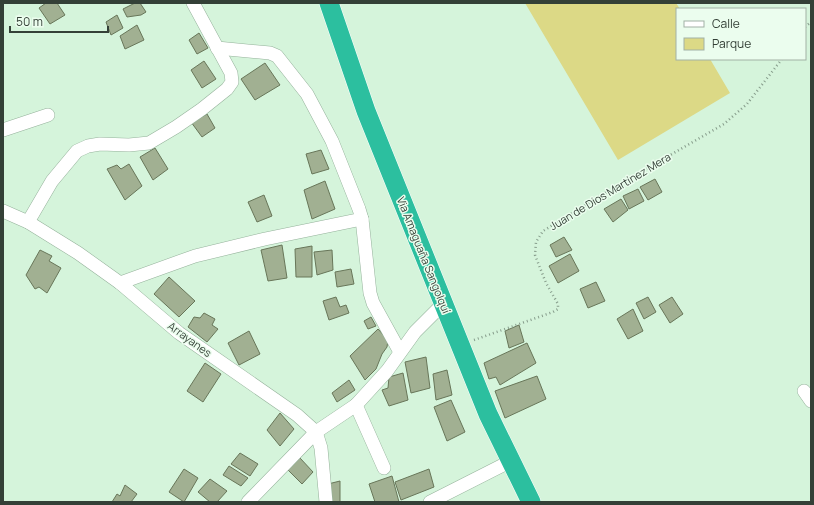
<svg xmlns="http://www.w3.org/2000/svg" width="814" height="505" viewBox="0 0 814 505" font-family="Manrope,sans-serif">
<rect width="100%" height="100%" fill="#d5f4db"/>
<path fill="#dcd986" d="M525,3h151l4,6h-3v50h33l20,34 -112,67z"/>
<g fill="#a1b092" stroke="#687659">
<path d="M46,3h11l8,12 -15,9 -11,-16z"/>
<path d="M135,3h5l6,9 -5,3 -14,2 -4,-8z"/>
<path d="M117,15l6,13 -12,7 -5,-13z"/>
<path d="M137,25l7,15 -19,9 -5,-13z"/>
<path d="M199,33l9,15 -11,6 -8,-14z"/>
<path d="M204,61l12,18 -14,9 -11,-18z"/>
<path d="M265,63l15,22 -25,15 -14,-21z"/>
<path d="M207,114l8,14 -13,9 -11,-15z"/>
<path d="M155,148l13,21 -15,11 -13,-23z"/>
<path d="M321,150l8,19 -17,5 -6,-20z"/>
<path d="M129,164l13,22 -17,14 -18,-31 10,-4 4,4z"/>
<path d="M655,179l7,13 -14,8 -8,-13z"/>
<path d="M325,181l10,28 -23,10 -8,-29z"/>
<path d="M638,189l6,12 -15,8 -6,-13z"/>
<path d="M264,195l8,21 -15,6 -9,-20z"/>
<path d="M621,199l7,11 -15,12 -9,-13z"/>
<path d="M564,237l8,13 -16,7 -6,-12z"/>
<path d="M282,245l5,33 -19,3 -7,-31z"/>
<path d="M312,246v31h-16l-1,-28z"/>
<path d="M40,250l12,6 -3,5 12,7 -14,25 -8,-6 -4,2 -9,-14z"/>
<path d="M332,250l1,20 -16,5 -3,-23z"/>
<path d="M570,254l9,17 -21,12 -9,-17z"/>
<path d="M351,269l3,15 -17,3 -2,-15z"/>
<path d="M169,277l26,24 -16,16 -25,-23z"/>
<path d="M596,282l9,19 -17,7 -8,-19z"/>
<path d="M336,297l4,10 6,-2 3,8 -20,7 -6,-19z"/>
<path d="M648,297l8,15 -12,7 -8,-16z"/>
<path d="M672,297l11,17 -13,9 -11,-18z"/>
<path d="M633,309l10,22 -15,8 -11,-20z"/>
<path d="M204,313l11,6 -3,6 6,4 -11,13 -19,-15 6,-10 6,1z"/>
<path d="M371,317l5,9 -8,3 -4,-8z"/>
<path d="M519,325l5,17 -15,6 -4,-17z"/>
<path d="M378,329l10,11 -1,7 -5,7 -6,15 -11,11 -15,-24z"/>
<path d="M249,331l11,23 -21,11 -11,-22z"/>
<path d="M527,343l9,20 -36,22 -4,-8 -7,2 -5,-16z"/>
<path d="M426,357l4,31 -19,5 -6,-31z"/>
<path d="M205,363l16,11 -18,28 -16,-11z"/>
<path d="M447,370l5,25 -16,5 -3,-26z"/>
<path d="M403,373l5,27 -19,6 -7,-16 6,-2 1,-11z"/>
<path d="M537,376l9,23 -41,19 -10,-27z"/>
<path d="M349,380l6,10 -18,12 -5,-9z"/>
<path d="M451,400l14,32 -18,9 -13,-34z"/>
<path d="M280,413l14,16 -14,17 -13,-16z"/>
<path d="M240,453l18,11 -8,12 -19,-12z"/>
<path d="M300,458l13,14 -11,12 -14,-14z"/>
<path d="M229,466l19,12 -7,8 -18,-11z"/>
<path d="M184,469l14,9 -14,24 -15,-10z"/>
<path d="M429,469l5,18 -33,13 -6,-18z"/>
<path d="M392,476l7,26h-24l-6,-18z"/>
<path d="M210,479l17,12 -10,11h-7l-12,-10z"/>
<path d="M340,481v21h-10l-2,-18z"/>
<path d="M125,485l12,9 -6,8h-19l5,-8 3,2z"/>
</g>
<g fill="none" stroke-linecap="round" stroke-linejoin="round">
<defs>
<g id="minor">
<path d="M217,48l53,5 7,3 30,38 25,47 27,68 3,10 8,74 3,10 27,49"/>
<path d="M3,130l45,-15"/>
<path d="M3,211l25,11 50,31 42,30 59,50 118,82 19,17 5,16 5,54"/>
<path d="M28,222l24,-41 25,-30 11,-5 12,-2 29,1 20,-2 27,-16 26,-18 25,-20 5,-7 -1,-9 -38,-70"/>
<path d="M120,283l75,-27 70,-17 97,-20"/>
<path d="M804,391l7,10"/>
<path d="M356,405l28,63"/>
<path d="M248,502l68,-70 40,-27 31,-34 28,-39 29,-29"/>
<path d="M430,502l81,-41"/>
</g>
<path id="highway" d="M329,3l37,108 122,303 43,88"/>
</defs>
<use href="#minor" stroke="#95b29b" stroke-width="14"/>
<use href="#highway" stroke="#fff" stroke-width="20"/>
<g stroke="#869c8b" stroke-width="2.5" stroke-dasharray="1 3" stroke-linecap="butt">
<path d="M805,27l6,-5"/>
<path d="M474,340l79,-28 5,-3v-5l-12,-21 -11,-28 1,-13 7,-11 72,-44 109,-63 23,-20 35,-45"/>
</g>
<use href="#minor" stroke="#fff" stroke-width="13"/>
<use href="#highway" stroke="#2cbf9f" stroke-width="19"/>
</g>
<g text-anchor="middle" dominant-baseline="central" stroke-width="3" stroke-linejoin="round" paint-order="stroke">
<g font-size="11" fill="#344037" stroke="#ebfdee">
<text transform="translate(610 191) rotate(-31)">Juan de Dios Martínez Mera</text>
<text transform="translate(424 255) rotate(68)">Via Amaguaña Sangolquí</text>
<text transform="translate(190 339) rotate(36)">Arrayanes</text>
</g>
</g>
<rect width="814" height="505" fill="none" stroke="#344037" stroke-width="8"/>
<rect x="676" y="8" width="130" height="52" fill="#ebfdee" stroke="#a2b1a5"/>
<rect x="684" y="21" width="20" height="6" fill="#ffffff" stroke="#a2b1a5"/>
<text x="712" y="28" font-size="12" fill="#344037">Calle</text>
<rect x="684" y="38" width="20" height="12" fill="#dcd986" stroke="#a2b1a5"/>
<text x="712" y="48" font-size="12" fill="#344037">Parque</text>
<path d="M10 26v6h98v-6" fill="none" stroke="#344037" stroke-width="2"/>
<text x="16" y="26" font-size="12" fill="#344037" stroke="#ebfdee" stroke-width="3" paint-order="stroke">50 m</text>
</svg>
